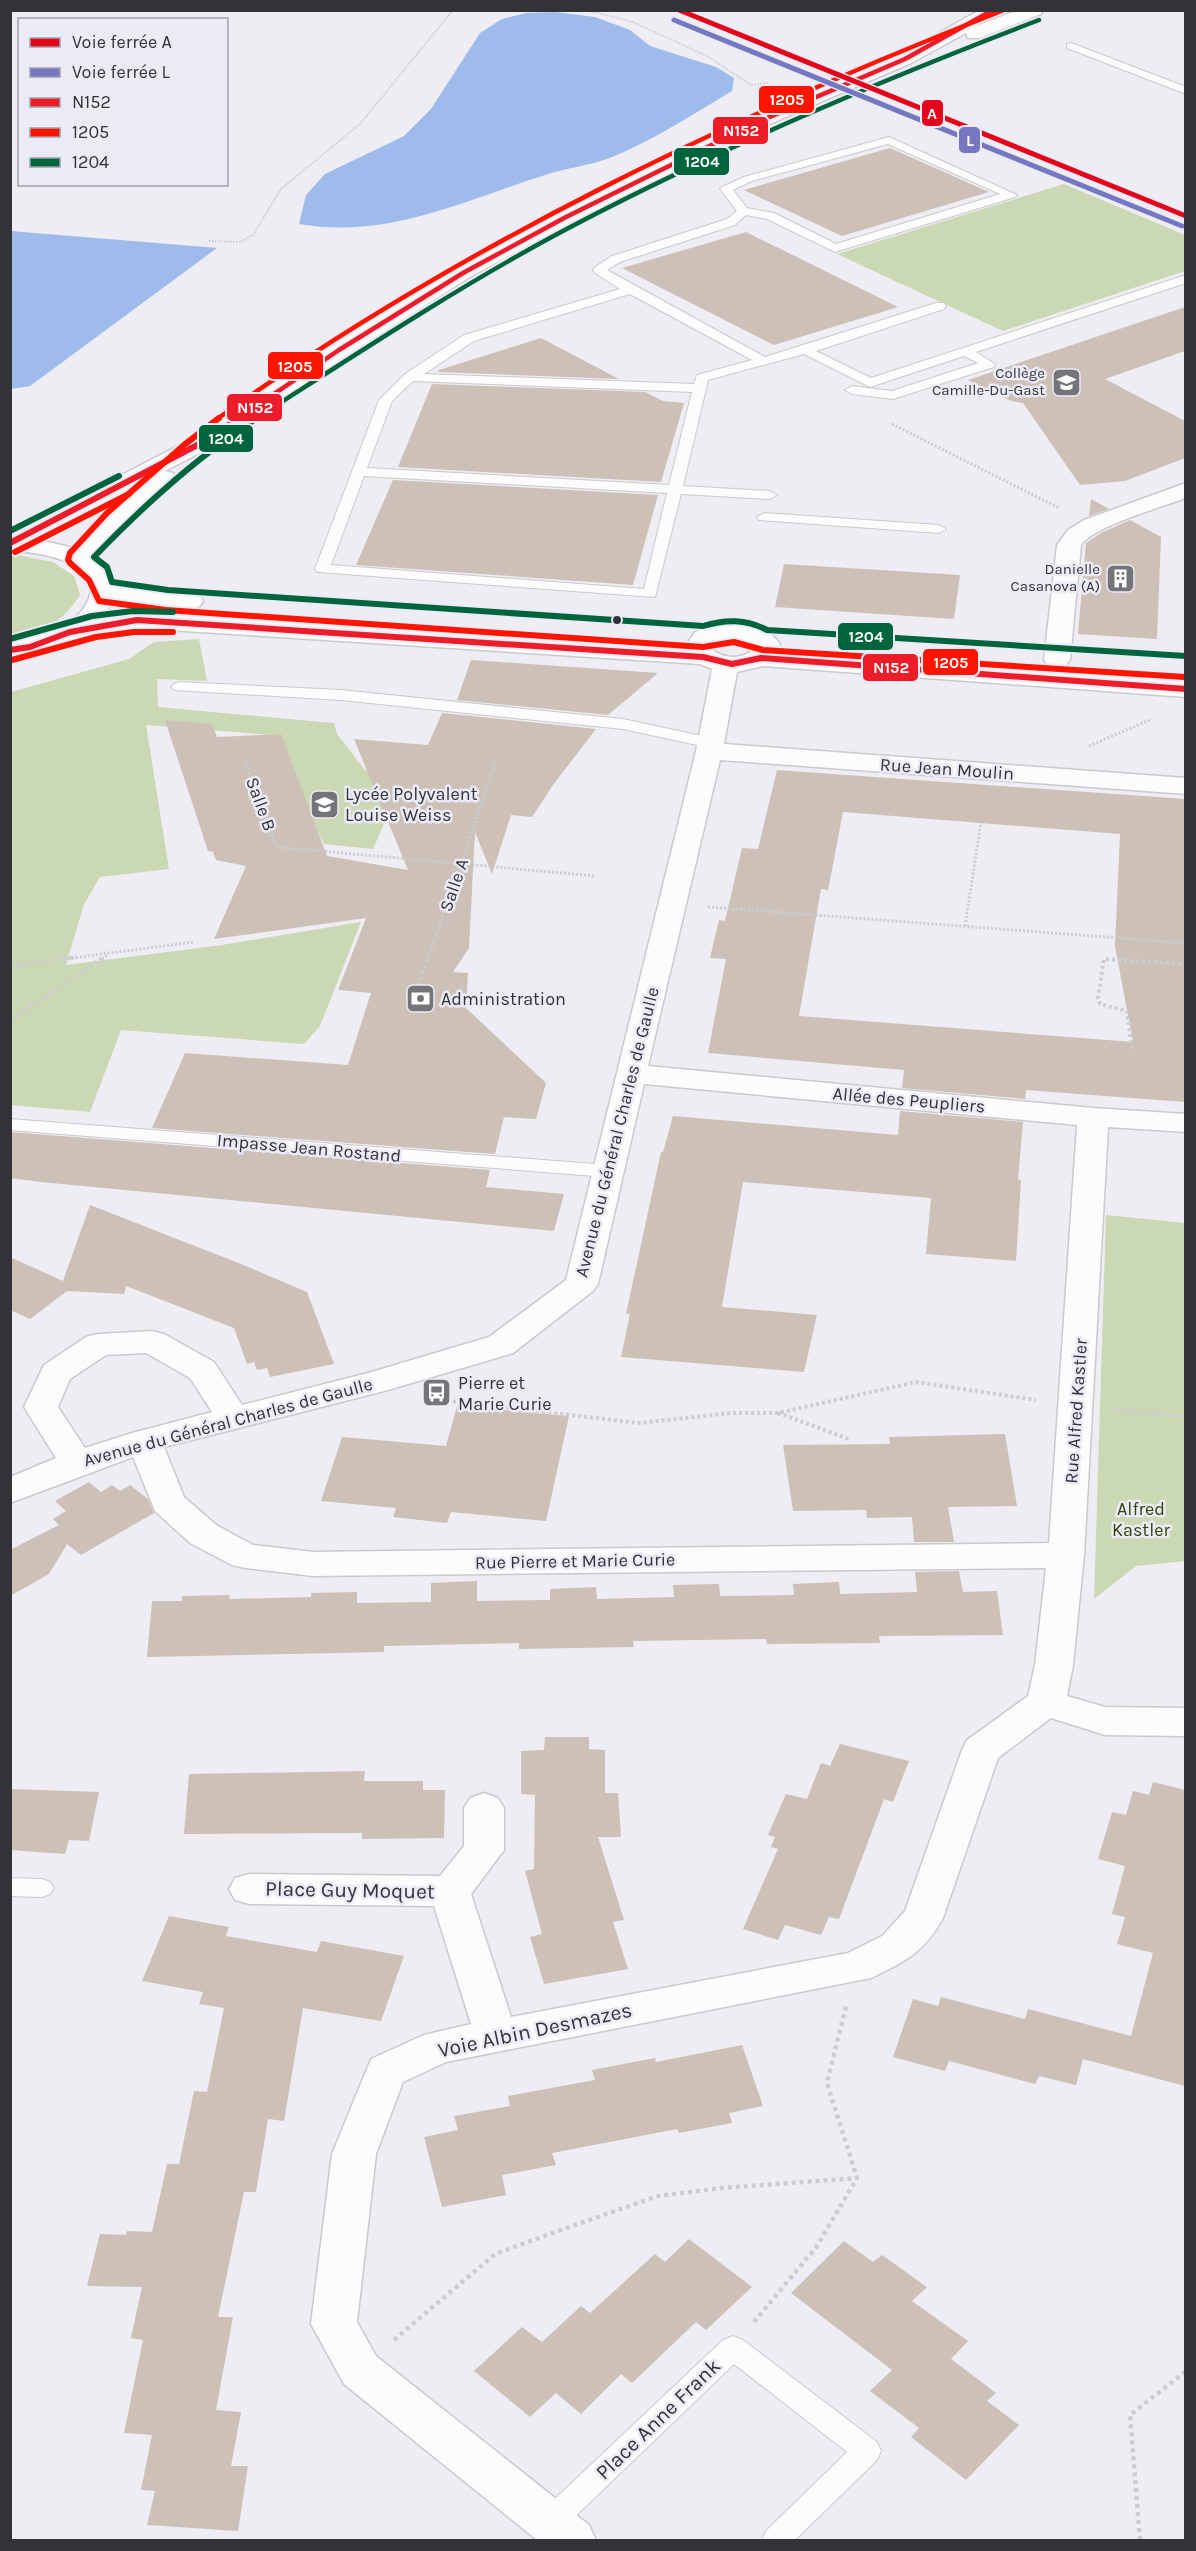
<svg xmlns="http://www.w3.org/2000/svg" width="1196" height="2551" viewBox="0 0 1196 2551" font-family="Karla,sans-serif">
<rect width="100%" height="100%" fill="#ededf3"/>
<g fill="#cbd8b4">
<path d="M1064,184l121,51v36l-182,60 -166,-77z"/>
<path d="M11,554l42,8 21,14 6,19c-19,30 -36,34 -69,43z"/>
<path d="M199,639l8,42 -50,-2 1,28 176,16 3,11 28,36 40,6 -32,73 -49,-5 -54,-109 -124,-10 23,144 -69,8 -16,27 -18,61 156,-20 139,-23 -41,104 -16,18 -183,-14 -31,82 -79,-7v-413l118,-33 25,-17z"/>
<path d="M1106,1215l79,8 1,338 -50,5 -42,33z"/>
</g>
<g fill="#9ebbec">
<path d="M555,12l40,5 35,13 20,16 66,21 18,11 -2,13c-39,23 -78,49 -120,66 -22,9 -48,11 -70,19 -82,26 -155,63 -243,48l7,-29 19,-21 79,-38 27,-27 49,-76 22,-14 24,-6z"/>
<path d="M11,231l206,17 -187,138 -19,3z"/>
</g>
<g fill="#ccc0b7" fill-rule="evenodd">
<path d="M890,148l99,44 -147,44 -98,-46z"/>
<path d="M746,232l152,75 -124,38 -152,-77z"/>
<path d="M1185,307v44l-80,28 80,42v37l-60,23 -45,4 -57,-82 -12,-2 -43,-21z"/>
<path d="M541,338l78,41 -181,-7 1,-2z"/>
<path d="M432,384l213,8 18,9 21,2 -23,79 -263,-15z"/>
<path d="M393,480l265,15 -25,90 -277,-20z"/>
<path d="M1091,499l18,10 -20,7z"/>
<path d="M1130,520l31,17 -4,102 -79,-5 8,-91 15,-10z"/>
<path d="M784,564l176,11 -6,44 -179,-12z"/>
<path d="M471,660l187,13 -50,42 -151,-15z"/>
<path d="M442,713l154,16 -43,56 -21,32 -21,-2 -19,59 -17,-42 -6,116 -16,24 15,1 -2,35 80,75 -10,36 -32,-2 -9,37 -343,-26 33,-75 163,12 23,-72 -33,-3 28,-72 -152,21 32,-73 -30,-6 -3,-8 -5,-1 -43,-131 47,4 5,13 64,-3 46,122 81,14 -54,-131 74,6z"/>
<path d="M777,770l408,29v303l-159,-12 -1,9 -123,-11 2,-18 -196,-17 18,-94 -16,-1 9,-38 6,1 17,-73 16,1zM843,812l277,22 -5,112 18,96 -334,-26 22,-127 7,1z"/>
<path d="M900,1111l123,11 -5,58h3l-5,81 -90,-7 5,-56 -188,-16 -21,125 95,8 -13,57 -183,-15 9,-43h-4l35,-162h2l10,-36 225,19z"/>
<path d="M10,1132l480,38 -4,17 78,7 -10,37 -513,-49 -31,-4z"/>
<path d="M90,1205l151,59 66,28 27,72 -64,13 -3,-9 -10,2 -3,-8 -7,2 -13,-36 -108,-42 -2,8 -57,-3 -37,28 -20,-9v-53l53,24z"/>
<path d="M457,1406l112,10 -23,105 -95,-9 -4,11 -54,-6 3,-9 -75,-7 21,-64 104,9z"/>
<path d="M1005,1434l12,72 -69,1 6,35h-40l-2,-25 -45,1 -1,-8 -73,1 -10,-66 107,-1 -1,-7z"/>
<path d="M89,1482l12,10 11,-7 8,6 10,-6 18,14 6,14 -73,42 -14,-11 -18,30 -39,22v-46l49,-25 -6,-6 13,-8 -11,-10z"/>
<path d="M959,1571l4,21 34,-1 6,44 -124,1 1,7 -113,1 -1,-5 -133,2 1,6 -115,2v-6l-135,3v6l-237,5 5,-56h30v-5l48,-1 -1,4 82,-2v-4l46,-1v11l74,-1v-19l46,-2v20l73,-1v-11l46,-2 1,12 77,-2 -1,-12 46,-1 1,12 74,-1 -1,-11 46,-2 1,12 77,-2 -2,-20z"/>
<path d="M545,1737h44v12l16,1v43h13l3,44h-23l26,83 -11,2 15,47 -84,15 -14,-47 12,-3 -17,-63 9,-2 1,-74 -14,-1v-43l23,-1z"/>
<path d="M840,1744l69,17 -16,41 -9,-3 -45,120 -10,-2 -8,18 -36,-10 -7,15 -35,-11 35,-80 -7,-2 4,-10 -7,-2 18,-41 21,5 14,-36 9,3z"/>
<path d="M365,1771l-1,10h59v9h22l-1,48 -82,1v-6l-178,1 5,-60z"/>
<path d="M1153,1782l32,8v296l-102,-27 -7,26 -37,-9 -4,8 -86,-23 -4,10 -52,-14 20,-58 25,7 3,-9 84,22 3,-10 103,27 22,-83 -36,-9 8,-27 -13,-3 13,-48 -27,-7 14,-47 14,3 7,-24 16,4z"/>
<path d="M10,1789l89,3 -10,49 -20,-1 -4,14 -55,-4z"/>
<path d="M169,1916l60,11 -3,9 91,16 4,-11 83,15 -23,65 -78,-13 -19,113 -16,-2 -12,73h-12l-26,125h15l-17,93 25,2 -10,54h17l-10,65 -91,-6 8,-34 -14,-1 11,-55 -28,-2 19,-93 -12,-2 11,-51 -55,-1 13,-52 26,1 1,-4 25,1 15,-68h12l15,-73 13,1 17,-84 -25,-4 4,-12 -61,-11z"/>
<path d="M742,2045l21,61 -34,7 3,10 -53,10 -2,-4 -125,24 4,12 -54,10 4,20 -64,12 -18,-70 34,-7 -4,-14 56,-10 -2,-10 87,-16 -3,-10 63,-12 1,4z"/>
<path d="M689,2239l63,48 -46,43 -10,-8 -64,61 -11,-9 -40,40 -25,-21 -26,24 -56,-46 48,-44 20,15 39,-36 9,7 65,-59 10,8z"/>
<path d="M844,2241l29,21 9,-7 45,32 -15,14 56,40 -17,18 45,34 -9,8 32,24 -53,55 -55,-43 8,-9 -49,-37 22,-21 -101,-77z"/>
</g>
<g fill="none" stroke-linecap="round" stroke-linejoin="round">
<defs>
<g id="service">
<path d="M1071,43l115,44v7l-119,-46v-4z"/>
<path d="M889,137l128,58 -2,2 -180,55 -68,-33 -21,-4 -11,10 -115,37 -13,8 158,87 171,-54h8l2,3 -2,3 -128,42 55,27 315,-103v8l-210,69 19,12 -1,3 -101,32 -41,-5 -7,-4 7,-4 40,5 86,-28 -14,-7 -94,31 -66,-33 -96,26 -25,106 87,5 7,4 -7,4 -89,-5 -26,103 -338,-25 -2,-3 64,-169 26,-26 59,-39 156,-46 -25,-16 -2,-3 2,-3 17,-11 115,-37 10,-8 -17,-22 2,-2 22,-10zM888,144l112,50 -164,50 -62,-31 -27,-5 -14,-18 19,-9zM630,294l122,66 -55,15 -3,9 -270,-10 50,-33zM413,381l279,11 -23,93 -302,-17 25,-67zM364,476l303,17 -23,96 -313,-24z"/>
<path d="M764,513l175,12 7,4 -7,4 -180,-13 -2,-3z"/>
<path d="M179,682l162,8 282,29 88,19 8,5 -8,5 -88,-19 -282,-29 -167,-10 -3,-3 3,-3z"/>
<path d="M10,1119l598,46 7,2 2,4 -2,4 -7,2 -598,-47z"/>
<path d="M10,1878l32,1 8,3 4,6 -4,6 -8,3 -32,-1z"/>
<path d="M733,2336l10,4 134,102 4,9 -4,9 -82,80h-33l4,-9 81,-79 -113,-88 -174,167 -10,4 -10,-4 -4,-9 4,-9 183,-173z"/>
</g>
<g id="minor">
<path d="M1186,483v15c-24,9 -92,28 -105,47l-11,115 -4,5 -9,3 -9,-3 -4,-5 13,-115 11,-15 16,-10z"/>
<path d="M104,585l87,9 9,2 3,5 -3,5 -9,2 -96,-11 -3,-5 3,-5z"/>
<path d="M137,612l547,36 11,-16c28,-9 65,-16 85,12l-1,8 407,29v16l-423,-31 -26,6 -13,72 462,34v16l-466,-34 -72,306 445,42 93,6v18l-78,-5 -24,428 -11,110 -6,31 38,11 81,1v28l-81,-1 -54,-17 -53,40 -55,160c-19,35 -39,44 -72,60l-425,84 -43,20 -27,72 -19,168 19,34 213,169 7,15h-59l-193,-156 -33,-60 21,-170 39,-95 53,-24 47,-11 -37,-118 -185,-2 -14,-4 -6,-11 6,-11 14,-4 191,2 24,-30v-38l6,-10 14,-5 14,5 6,10v42l-33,44 40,123 337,-64 34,-17 23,-25 57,-161 5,-10 61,-44 7,-31 11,-97 -733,8 -68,-8 -13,-3 -42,-22 -35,-32 -22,-54 -123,46v-26l46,-19 -32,-51 20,-42 42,-28 12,-3 54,-3 12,3 50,28 28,43 126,-32 121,-36 77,-57 130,-529 16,-82 -12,-5 -563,-36 -67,12 -9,-3 -4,-5 4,-5 9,-3zM726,639l19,1 9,5v5c-15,10 -31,9 -44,-2l3,-6zM644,1084l433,41 -28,418 -736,9 -60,-7 -37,-20 -32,-28 -20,-50 224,-57 125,-37 80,-62 5,-7zM146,1353l44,25 22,34 -80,21 -47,15 -27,-41 12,-28 36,-24z"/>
</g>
<path id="primary" d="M980,10h22l-25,16 41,-16h25l-2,4 -61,24h-12l-2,-5 -55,30 -146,63 -192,95 -103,56 -123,78 -134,91 -48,25 8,2 4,5 -4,5 -50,42 -30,32 17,17 6,18c-18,48 -59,57 -106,66v-16c29,-5 71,-15 80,-47 3,-8 -2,-19 -9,-24 -19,-16 -47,-18 -71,-21v-17l187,-97 134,-91 125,-76 103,-56 192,-95 148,-63zM149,480l-42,35 -33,33 -39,-9z"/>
</defs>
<use href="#service" stroke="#c9c9ce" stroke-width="2"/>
<use href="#minor" stroke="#c9c9ce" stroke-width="3"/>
<use href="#primary" stroke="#c9c9ce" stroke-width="3"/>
<g stroke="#cccdcf" stroke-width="2" stroke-dasharray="1.5 1.5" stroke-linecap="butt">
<path d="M586,10l47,12 74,34 44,29 17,-2"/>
<path d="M209,241l32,1 12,-7 28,-46 79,-65 93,-114"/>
</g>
<g stroke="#cccdcf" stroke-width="3" stroke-dasharray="2 2" stroke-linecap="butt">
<path d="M892,424l167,84"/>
<path d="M1089,746l63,-27"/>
<path d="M245,761l32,86 318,29"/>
<path d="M708,907l478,36"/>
<path d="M965,926l16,-103"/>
<path d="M64,959l130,-17"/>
<path d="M102,959l7,-5"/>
<path d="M428,959l68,-197"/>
</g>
<g stroke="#cccdcf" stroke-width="4" stroke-dasharray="3 3" stroke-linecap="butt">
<path d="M10,966l66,-9"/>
<path d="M411,1008l17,-51"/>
<path d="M10,1021l94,-64"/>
<path d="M1132,1049l-5,-38 -27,-7 -2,-6 6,-39 82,5"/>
<path d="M441,1400l198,23 93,-10h46l138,-31 120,18"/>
<path d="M1115,1410l71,7"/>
<path d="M778,1413l71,26"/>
</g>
<g stroke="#cccdcf" stroke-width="4.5" stroke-dasharray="4 4" stroke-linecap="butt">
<path d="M754,2322l63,-76 40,-68 -30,-95 19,-77"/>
<path d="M394,2340l101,-86 77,-28 86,-30 64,-8 135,-10"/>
<path d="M1140,2540l-10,-125 56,-44"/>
</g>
<use href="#service" fill="#fcfcfd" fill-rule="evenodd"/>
<use href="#minor" fill="#fcfcfd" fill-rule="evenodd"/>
<use href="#primary" fill="#fcfcfd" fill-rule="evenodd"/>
<defs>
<path id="bus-1-far1" d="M237,419l102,-69 124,-77 103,-56 192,-95 147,-63 88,-49"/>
<g id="bus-1">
<path d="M10,543l195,-102 34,-23"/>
<path d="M10,650l20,-3 40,-15 67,-12 566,37 29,7 29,-6 425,31"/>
</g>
<path id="bus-2-far1" d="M217,419c242,-173 511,-301 787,-409"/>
<g id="bus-2">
<path d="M219,418l-35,27 -77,68 -37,40 -2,7 2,3 19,17 10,21 67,9 537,37 31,-5 29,8 422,27"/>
<path d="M15,552l114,-58"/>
<path d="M12,660l84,-23 38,-5h39"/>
</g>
<path id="bus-3-far1" d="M255,419c97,-62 192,-125 293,-180 158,-85 323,-155 491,-219"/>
<g id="bus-3">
<path d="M257,418c-60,39 -113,87 -163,139l13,10 5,15 56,8 535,36c23,-7 43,-7 64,4l419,26"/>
<path d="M10,531l109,-55"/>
<path d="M10,639l82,-23 41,-5 40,1"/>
</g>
</defs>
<use href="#bus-1-far1" stroke="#eaebf6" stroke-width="8"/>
<use href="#bus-1" stroke="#eaebf6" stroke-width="10"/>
<use href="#bus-2-far1" stroke="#eaebf6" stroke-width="8"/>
<use href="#bus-2" stroke="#eaebf6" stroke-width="10"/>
<use href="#bus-3-far1" stroke="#eaebf6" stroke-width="8"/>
<use href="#bus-3" stroke="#eaebf6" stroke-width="10"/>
<use href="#bus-1-far1" stroke="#ed1c29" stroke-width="4.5"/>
<use href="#bus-1" stroke="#ed1c29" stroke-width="6"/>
<use href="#bus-2-far1" stroke="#ff1400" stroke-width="4.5"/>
<use href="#bus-2" stroke="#ff1400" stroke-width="6"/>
<use href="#bus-3-far1" stroke="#00643c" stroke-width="4.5"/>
<use href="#bus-3" stroke="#00643c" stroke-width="6"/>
<defs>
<path id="rail-1" d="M679,10l507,206"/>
<path id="rail-2" d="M674,20l508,206"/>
</defs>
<use href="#rail-1" stroke="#eaebf6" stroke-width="8"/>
<use href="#rail-2" stroke="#eaebf6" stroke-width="8"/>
<use href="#rail-1" stroke="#e3051c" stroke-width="5"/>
<use href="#rail-2" stroke="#7577c0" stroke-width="5"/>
</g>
<defs>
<symbol id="school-square" viewBox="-11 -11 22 22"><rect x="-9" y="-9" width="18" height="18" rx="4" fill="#747479" stroke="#eaebf6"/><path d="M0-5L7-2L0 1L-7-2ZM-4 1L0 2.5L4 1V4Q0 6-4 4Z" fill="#fff"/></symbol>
<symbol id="building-square" viewBox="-11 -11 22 22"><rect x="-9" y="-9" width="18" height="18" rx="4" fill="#747479" stroke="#eaebf6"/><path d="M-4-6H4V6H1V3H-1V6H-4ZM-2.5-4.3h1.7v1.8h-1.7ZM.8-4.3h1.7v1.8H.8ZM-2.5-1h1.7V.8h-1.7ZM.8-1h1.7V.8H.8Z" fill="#fff"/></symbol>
<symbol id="bank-square" viewBox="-11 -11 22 22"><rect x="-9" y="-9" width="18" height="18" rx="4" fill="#747479" stroke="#eaebf6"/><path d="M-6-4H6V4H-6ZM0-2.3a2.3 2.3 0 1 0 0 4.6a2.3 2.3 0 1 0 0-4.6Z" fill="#fff"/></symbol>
<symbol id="bus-square" viewBox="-11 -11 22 22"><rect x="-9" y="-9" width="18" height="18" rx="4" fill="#747479" stroke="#eaebf6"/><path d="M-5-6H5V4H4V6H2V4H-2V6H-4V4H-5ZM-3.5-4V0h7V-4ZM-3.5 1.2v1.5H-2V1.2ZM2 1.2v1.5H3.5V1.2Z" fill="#fff"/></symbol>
</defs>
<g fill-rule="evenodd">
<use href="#school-square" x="1050" y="366" width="33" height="33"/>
<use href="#building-square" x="1104" y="562" width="33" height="33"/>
<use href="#school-square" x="308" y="788" width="33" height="33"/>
<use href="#bank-square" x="404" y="982" width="33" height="33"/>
<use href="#bus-square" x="420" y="1376" width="33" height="33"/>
</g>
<circle fill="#333337" stroke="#eaebf6" stroke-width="2" cx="617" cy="620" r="5"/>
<g text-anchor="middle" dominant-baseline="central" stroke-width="5" stroke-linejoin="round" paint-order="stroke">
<g font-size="15" fill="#333337" stroke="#eaebf6" text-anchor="end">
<text x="1045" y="373">Collège<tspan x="1045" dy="17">Camille-Du-Gast</tspan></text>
<text x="1100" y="569">Danielle<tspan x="1100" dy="17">Casanova (A)</tspan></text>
</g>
<g font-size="18" fill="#333337" stroke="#eaebf6">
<text transform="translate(947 769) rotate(4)">Rue Jean Moulin</text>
<text transform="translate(261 804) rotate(70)">Salle B</text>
<text transform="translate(454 885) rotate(-71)">Salle A</text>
<text transform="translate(909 1100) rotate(5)">Allée des Peupliers</text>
<text transform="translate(617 1132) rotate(-76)">Avenue du Général Charles de Gaulle</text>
<text transform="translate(309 1148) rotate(5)">Impasse Jean Rostand</text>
<text transform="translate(1076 1411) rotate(-86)">Rue Alfred Kastler</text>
<text transform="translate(228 1422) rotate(-15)">Avenue du Général Charles de Gaulle</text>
<text transform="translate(575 1561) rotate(-1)">Rue Pierre et Marie Curie</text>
</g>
<g font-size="18" fill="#333337" stroke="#eaebf6" text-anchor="start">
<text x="345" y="794">Lycée Polyvalent<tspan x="345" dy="21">Louise Weiss</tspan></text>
<text x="441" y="999">Administration</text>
<text x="458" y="1383">Pierre et<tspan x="458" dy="21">Marie Curie</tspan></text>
</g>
<g font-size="18" fill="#344204" stroke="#eaebf6">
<text x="1141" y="1509">Alfred<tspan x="1141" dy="21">Kastler</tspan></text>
</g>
<g font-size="21" fill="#333337" stroke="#eaebf6">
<text transform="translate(350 1890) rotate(1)">Place Guy Moquet</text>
<text transform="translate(535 2030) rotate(-12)">Voie Albin Desmazes</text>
<text transform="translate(658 2419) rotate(-44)">Place Anne Frank</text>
</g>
</g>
<g stroke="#eaebf6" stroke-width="2">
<rect x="758" y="85" width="57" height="29" rx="6" fill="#ff1400"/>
<rect x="921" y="99" width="23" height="28" rx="6" fill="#e3051c"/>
<rect x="712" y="116" width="57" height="29" rx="6" fill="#ed1c29"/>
<rect x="958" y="126" width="23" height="28" rx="6" fill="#7577c0"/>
<rect x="673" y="147" width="57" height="29" rx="6" fill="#00643c"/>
<rect x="267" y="351" width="57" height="29" rx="6" fill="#ff1400"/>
<rect x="226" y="393" width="57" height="29" rx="6" fill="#ed1c29"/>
<rect x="198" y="424" width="56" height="29" rx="6" fill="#00643c"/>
<rect x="837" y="622" width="57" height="29" rx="6" fill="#00643c"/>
<rect x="922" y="648" width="57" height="28" rx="6" fill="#ff1400"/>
<rect x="862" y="653" width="57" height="29" rx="6" fill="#ed1c29"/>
</g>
<g font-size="16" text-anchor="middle" font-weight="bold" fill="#fff">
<text x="787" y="105">1205</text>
<text x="932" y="119">A</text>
<text x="741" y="136">N152</text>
<text x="970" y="146">L</text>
<text x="702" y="167">1204</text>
<text x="295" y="372">1205</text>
<text x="255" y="413">N152</text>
<text x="226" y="444">1204</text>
<text x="866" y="642">1204</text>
<text x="951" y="668">1205</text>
<text x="891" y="673">N152</text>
</g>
<rect width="1196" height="2551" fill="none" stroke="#333337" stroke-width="24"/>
<rect x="18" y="18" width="210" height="168" fill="#eaebf6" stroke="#a1a1aa" stroke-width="1.5"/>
<rect x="30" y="38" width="30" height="9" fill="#e3051c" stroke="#a1a1aa" stroke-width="1.5"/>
<text x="72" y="48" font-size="18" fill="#333337">Voie ferrée A</text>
<rect x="30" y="68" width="30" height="9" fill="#7577c0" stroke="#a1a1aa" stroke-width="1.5"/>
<text x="72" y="78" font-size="18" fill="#333337">Voie ferrée L</text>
<rect x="30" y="98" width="30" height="9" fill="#ed1c29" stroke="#a1a1aa" stroke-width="1.5"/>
<text x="72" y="108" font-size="18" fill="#333337">N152</text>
<rect x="30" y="128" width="30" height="9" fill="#ff1400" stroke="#a1a1aa" stroke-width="1.5"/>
<text x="72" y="138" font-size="18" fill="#333337">1205</text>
<rect x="30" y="158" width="30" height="9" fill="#00643c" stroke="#a1a1aa" stroke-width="1.5"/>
<text x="72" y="168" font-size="18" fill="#333337">1204</text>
</svg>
